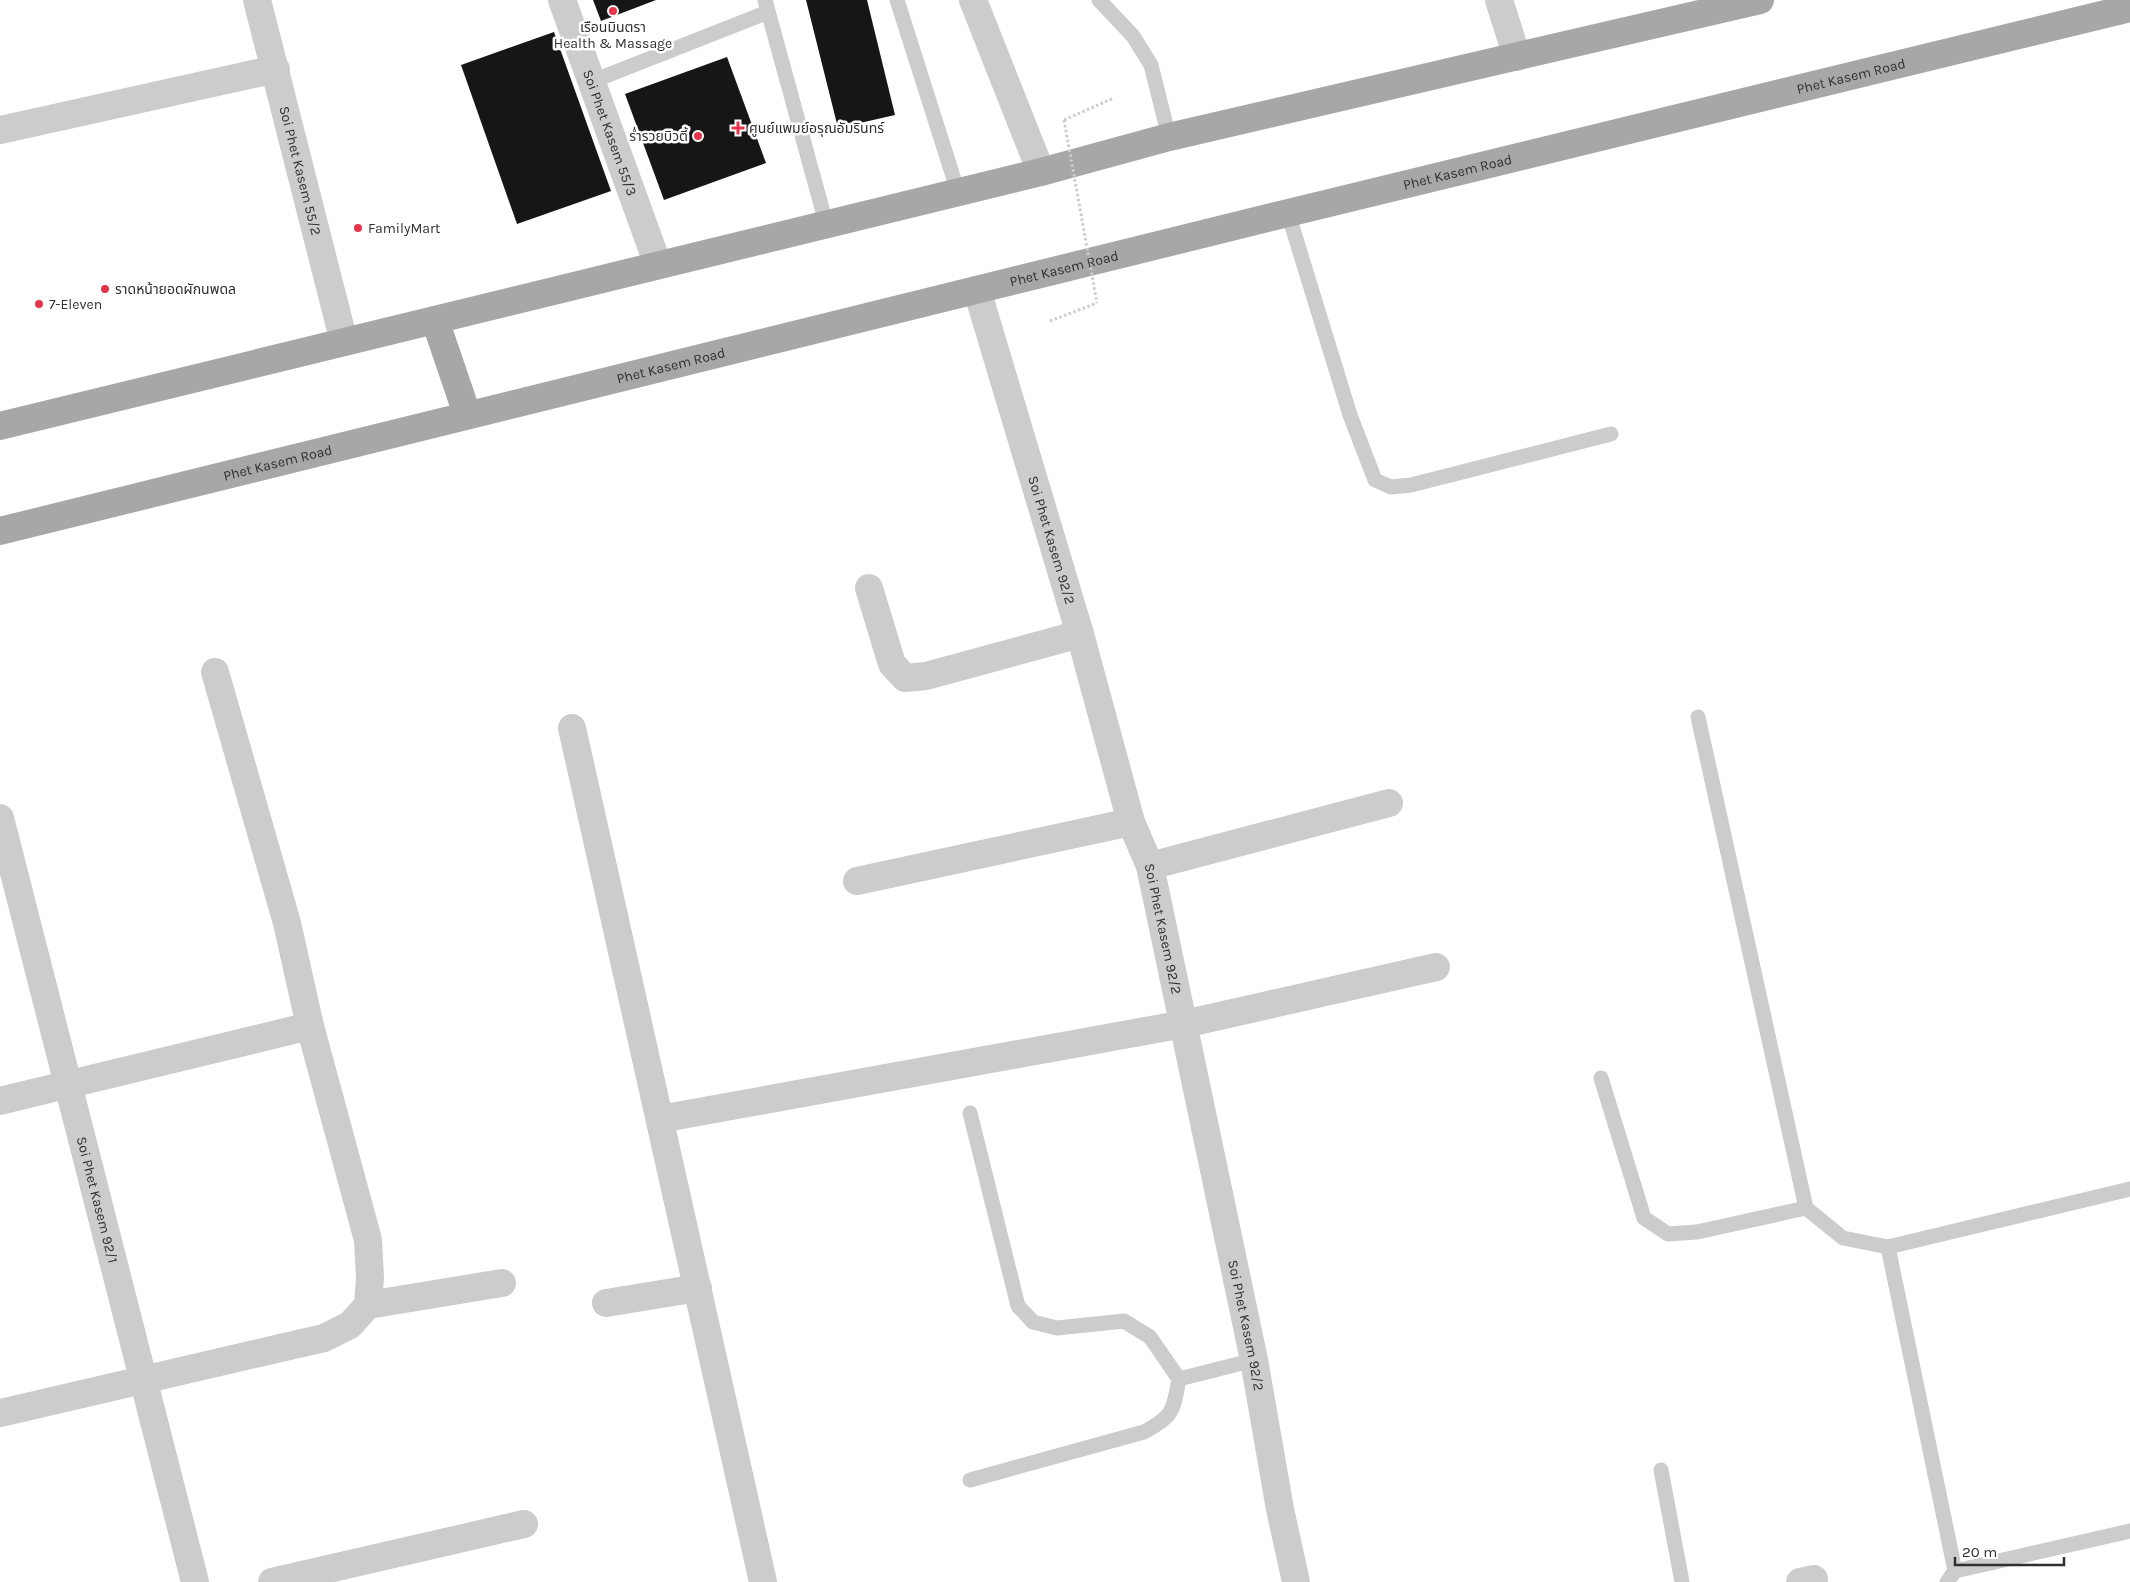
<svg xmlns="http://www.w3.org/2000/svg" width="2130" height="1582" viewBox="0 0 2130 1582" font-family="Karla,'Noto Sans Thai',sans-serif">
<rect width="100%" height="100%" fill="#fff"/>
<g fill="#161616">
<path d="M593,0h63l-55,21z"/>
<path d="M806,0h61l28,115 -57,13z"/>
<path d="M554,32l57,159 -94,33 -56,-159z"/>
<path d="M727,57l39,106 -102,37 -39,-106z"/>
</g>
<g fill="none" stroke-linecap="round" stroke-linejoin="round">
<g stroke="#ccc" stroke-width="3" stroke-dasharray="2.5 2.5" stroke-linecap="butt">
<path d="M1064,120l50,-22"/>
<path d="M1050,321l47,-18"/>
</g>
<g stroke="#ccc" stroke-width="15">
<path d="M765,0l61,223"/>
<path d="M897,0l61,192"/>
<path d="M1099,0l34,36 18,29 18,72"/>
<path d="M593,81l175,-69"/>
<path d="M1288,213l62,202 25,65 16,7 20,-2 200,-51"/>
<path d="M1698,717l108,491"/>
<path d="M1601,1078l43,140 24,16 29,-2 109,-24 37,30 45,9 242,-58"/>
<path d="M970,1113l48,193 15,16 24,6 67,-7 26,16 29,42 75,-19"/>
<path d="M1888,1247l67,324"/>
<path d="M1661,1470l21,112"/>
<path d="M970,1480l174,-48c30,-16 29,-21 35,-53"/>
<path d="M1947,1582l8,-11 175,-40"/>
</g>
<g stroke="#ccc" stroke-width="28">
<path id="s1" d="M257,0l87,342"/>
<path id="s2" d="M562,0l96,265"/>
<path d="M973,0l68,172"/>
<path d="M1499,0l18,57"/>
<path d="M0,130l276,-61"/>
<path id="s3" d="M977,290l103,344 51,188 19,44 104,494 26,149 16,73"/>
<path d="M869,588l23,76 13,14 21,-2 154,-42"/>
<path d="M215,672l72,251 23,103 58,214 2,38 -2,27"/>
<path d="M572,728l191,854"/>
<path id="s4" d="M0,818l195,764"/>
<path d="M1150,866l239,-63"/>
<path d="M857,881l274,-59"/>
<path d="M0,1101l310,-75"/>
<path d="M660,1119l524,-95 252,-57"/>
<path d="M606,1303l92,-15"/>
<path d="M0,1413l324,-75 26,-13 18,-20 134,-22"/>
<path d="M272,1582l252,-58"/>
<path d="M1800,1582l14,-3"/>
</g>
<g stroke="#a7a7a7" stroke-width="28">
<path d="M435,320l32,94"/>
<path d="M0,426l1041,-254 128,-35 591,-137"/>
<path id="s5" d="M0,531l1288,-318 842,-205"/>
</g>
<path stroke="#ccc" stroke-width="3" stroke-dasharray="2.5 2.5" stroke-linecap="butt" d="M1064,120l33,183"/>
</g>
<g fill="#e4344a" stroke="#fff" stroke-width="2">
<circle cx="613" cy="11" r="5"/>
<path d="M735.5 120.5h5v5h5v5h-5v5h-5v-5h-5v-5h5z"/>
<circle cx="698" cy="136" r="5"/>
<circle cx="358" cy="228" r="5"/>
<circle cx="105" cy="289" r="5"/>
<circle cx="39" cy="304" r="5"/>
</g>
<g text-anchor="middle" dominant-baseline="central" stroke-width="5" stroke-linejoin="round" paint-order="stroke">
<g font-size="14" fill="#2f2f2f" stroke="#fff" text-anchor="start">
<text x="613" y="27" text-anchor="middle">เรือนมินตรา<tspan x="613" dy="16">Health &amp; Massage</tspan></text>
<text x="749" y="128">ศูนย์แพมย์อรุณอัมรินทร์</text>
<text x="688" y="136" text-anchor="end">ร่ำรวยบิวตี้</text>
<text x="368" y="228">FamilyMart</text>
<text x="115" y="289">ราดหน้ายอดผักนพดล</text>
<text x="49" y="304">7-Eleven</text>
</g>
<g font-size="14" fill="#2f2f2f" stroke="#fff">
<text stroke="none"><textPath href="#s5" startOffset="1906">Phet Kasem Road</textPath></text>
<text stroke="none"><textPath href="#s2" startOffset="141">Soi Phet Kasem 55/3</textPath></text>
<text stroke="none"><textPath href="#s1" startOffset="176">Soi Phet Kasem 55/2</textPath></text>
<text stroke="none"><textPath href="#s5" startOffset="1501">Phet Kasem Road</textPath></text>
<text stroke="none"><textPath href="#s5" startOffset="1096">Phet Kasem Road</textPath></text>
<text stroke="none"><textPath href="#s5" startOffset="691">Phet Kasem Road</textPath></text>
<text stroke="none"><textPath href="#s5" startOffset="286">Phet Kasem Road</textPath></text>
<text stroke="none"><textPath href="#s3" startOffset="261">Soi Phet Kasem 92/2</textPath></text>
<text stroke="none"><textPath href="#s3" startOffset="666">Soi Phet Kasem 92/2</textPath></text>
<text stroke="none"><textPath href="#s4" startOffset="394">Soi Phet Kasem 92/1</textPath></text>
<text stroke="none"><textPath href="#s3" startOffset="1071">Soi Phet Kasem 92/2</textPath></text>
</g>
</g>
<path d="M1955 1557v8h109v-8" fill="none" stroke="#2f2f2f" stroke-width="2.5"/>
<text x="1962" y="1557" font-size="15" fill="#2f2f2f" stroke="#ffffff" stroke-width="4" paint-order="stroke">20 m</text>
</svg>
